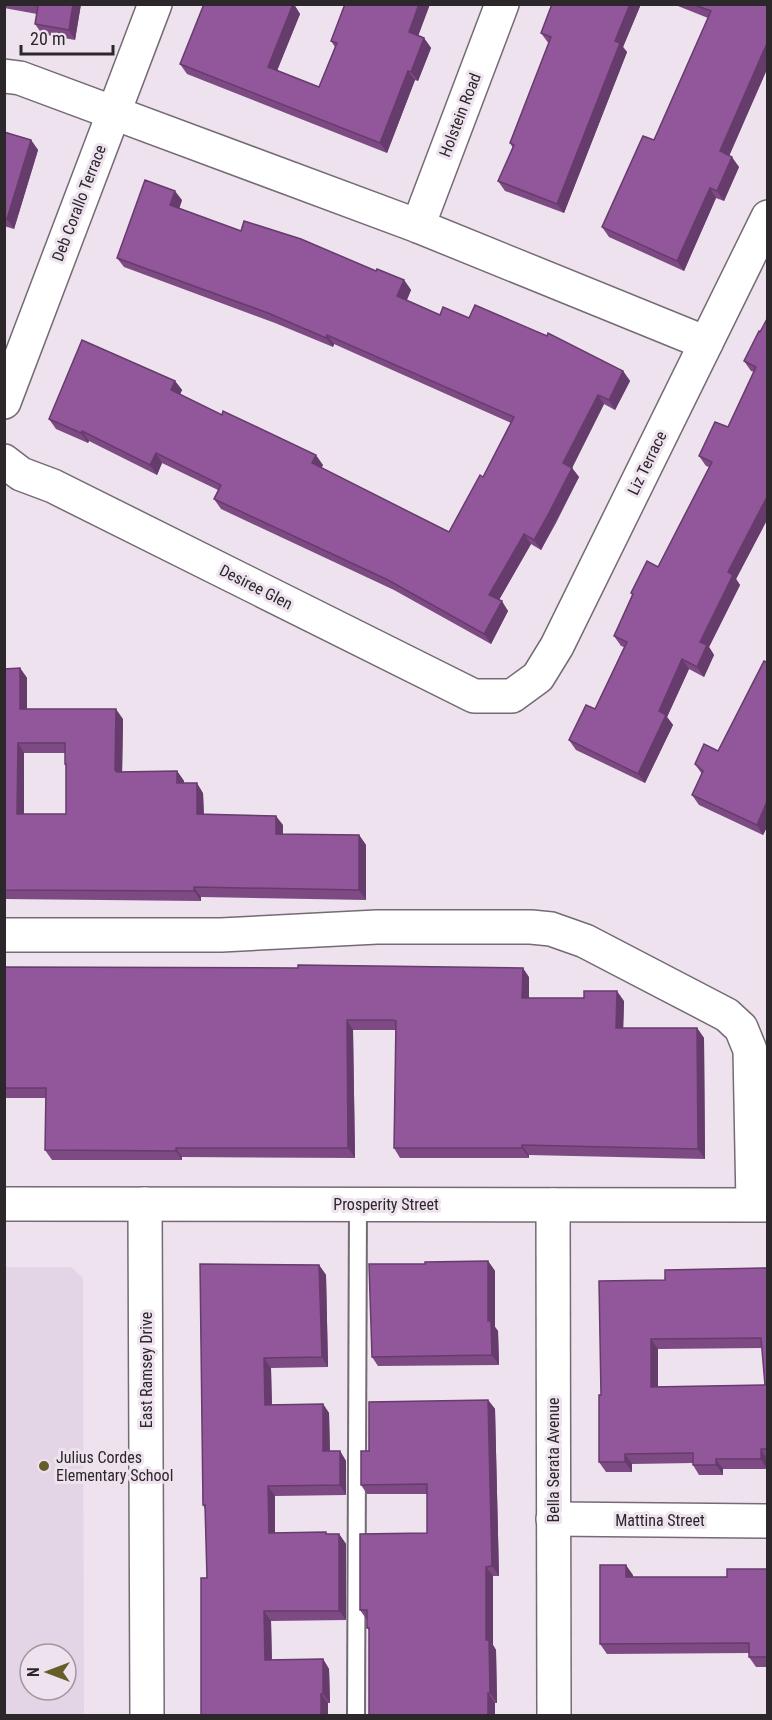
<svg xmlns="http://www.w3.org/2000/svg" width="772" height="1720" viewBox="0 0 772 1720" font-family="'Roboto Condensed',sans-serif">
<rect width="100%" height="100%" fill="#ede2ee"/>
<path fill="#e4d5e6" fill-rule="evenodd" d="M4,1267h67l12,11 1,437h-79zM30,1654h36v36h-36z"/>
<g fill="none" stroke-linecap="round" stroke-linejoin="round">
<defs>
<path id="lane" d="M356,1716l2,-513"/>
<g id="street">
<path d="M4,76l16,2 398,148 288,117"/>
<path d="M418,226l84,-222"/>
<path d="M4,402l151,-398"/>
<path d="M4,461l17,13 32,12 421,210h38l26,-19 19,-31 211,-429"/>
<path d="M4,935h217l156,-8h154l20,2 34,12 142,74 14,13 9,22 3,154"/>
<path d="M4,1204l764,1"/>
<path d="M145,1204l2,512"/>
<path d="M553,1205l1,511"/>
<path d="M553,1519l215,2"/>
</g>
</defs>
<use href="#lane" stroke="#746b75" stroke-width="20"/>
<use href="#street" stroke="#746b75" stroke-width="36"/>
<use href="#lane" stroke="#fff" stroke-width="16"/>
<use href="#street" stroke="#fff" stroke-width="33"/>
</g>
<g fill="#7e4a84" fill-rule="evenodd">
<path d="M4,4h77l-6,36 -33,-6 -7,-10 2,-10 -33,-6z"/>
<path d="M345,4h85l-12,31 6,3 7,10 -13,33 -3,-1 -28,73 -200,-79 -7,-10 114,-59 6,9 -23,56 42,17 16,-40 -4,-6z"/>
<path d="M552,4h89l-18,43 4,5 -63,161 -59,-22 -7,-10 15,-33 -3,-5 39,-99 -8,-11z"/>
<path d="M673,4h95v63l-39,88 10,12 -15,34 -8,-3 -32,73 -75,-34 -7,-10 52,-87 54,-122z"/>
<path d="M4,132l27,8 7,10 -24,79 -10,-3z"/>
<path d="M182,200l-3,9 62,22 135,40 28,9 7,10 -4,10 33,15 29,3 154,53 7,10 -15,29 -11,-6 -32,64 7,9 -23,46 -15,27 -10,-6 -32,56 9,11 -17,33 -97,-54 -173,-81 -7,-10 4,-9 -56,-27 -5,12 -68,-34 -1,2 -32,-14 -7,-10 126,-38 7,9 -2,4 143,71 -2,3 128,64 34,-55 28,-54 -177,-79 -1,3 -58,-24 -151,-56 -7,-9z"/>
<path d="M768,317v201l-32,61 4,6 -31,62 5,8 -10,22 -15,-8 -22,48 6,8 -28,58 -69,-33 -7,-10 26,-31 29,-62 -3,-1 -7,-10 18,-41 -1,-2 27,-26 51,-100 -3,-1 -7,-10 29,-29 26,-55 -3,-1 -7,-10z"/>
<path d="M768,663v162l-5,10 -64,-30 -7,-10 10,-21 -7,-10 23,-13z"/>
<path d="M20,668l7,10v31l96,10 -1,53 55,-1 7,10v2l19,10 1,21 79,11v9l76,1 7,10v55l-165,-3v4l-197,-2v-230zM24,753h41v11l1,2v48h-42z"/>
<path d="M4,967l525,10v21l95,3 -1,27h74l7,10 1,121 -176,-4v3h-129l-6,-10 2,-118h-43l2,128 -173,-1v3h-130l-7,-10 1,-52h-40l-1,61h-1z"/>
<path d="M488,1261l7,10v56l3,4 1,34 -121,1 -6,-9 53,-93z"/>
<path d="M200,1264l119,1 7,10 2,92 -57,1 1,37 51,-1 6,9 1,38h10l6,10v34l-71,1v37l64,1 7,10v76l-75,1 1,39 51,-1 6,10 1,34h-2v13h-127l6,-138 -2,-69 -2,-4z"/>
<path d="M768,1268l-1,201h-44v6h-24l-6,-10v-2l-61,1v8h-26l-7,-10 2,-67 64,-115zM762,1348l3,37 -107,2v-38z"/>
<path d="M488,1400l7,9 4,167h-6v69l3,5 1,53h-2l-126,-73 -2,-2v-8l-7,-10 67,-77v-39h-60l-6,-9 8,-34z"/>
<path d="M768,1569v98h-12l-7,-10v-4l-142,1 -7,-10 33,-69v2h94z"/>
</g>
<g fill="#663c6c">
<path d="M73,4h8l-6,36 -6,-10z"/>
<path d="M287,4h7l6,10 -25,62 -7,-9z"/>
<path d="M419,4h11l-14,38 -7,-10z"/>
<path d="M630,4h11l-18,43 4,5 -63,161 -7,-9 58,-163z"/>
<path d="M424,38l7,10 -13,33 -7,-9z"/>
<path d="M768,41v26l-41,94 -7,-10z"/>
<path d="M408,71l7,9 -28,73 -7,-10z"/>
<path d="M31,140l7,10 -24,79 -7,-10z"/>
<path d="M732,157l7,10 -15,34 -7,-10z"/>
<path d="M710,188l6,10 -32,73 -7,-10z"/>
<path d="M175,191l7,9 -5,15 -7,-10z"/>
<path d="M404,280l7,10 -7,16 -7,-10z"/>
<path d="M327,335l7,9 -1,3 -7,-9z"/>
<path d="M623,371l7,10 -15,29 -6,-10z"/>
<path d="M175,381l7,9 -4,9 -7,-9z"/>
<path d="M598,395l6,9 -32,64 7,9 -38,73 -7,-10 29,-77z"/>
<path d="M82,431l7,10 -1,2 -7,-10z"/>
<path d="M156,453l6,10 -5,12 -7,-10z"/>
<path d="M316,455l7,10 -4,8 -7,-10z"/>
<path d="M768,495v23l-32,61 4,6 -31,62 5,8 -10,22 -7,-10 3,-25 28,-70z"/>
<path d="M524,534l7,10 -35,61 -7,-10z"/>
<path d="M502,601l6,10 -17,33 -7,-10z"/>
<path d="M682,659l7,10 -22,48 6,8 -28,58 -7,-9 21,-63z"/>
<path d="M20,668l7,10v40l-7,-9z"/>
<path d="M116,709l7,10 -1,61 -7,-10z"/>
<path d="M18,743l6,10v71l-7,-10z"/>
<path d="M177,771l7,10v12l-7,-10z"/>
<path d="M197,783l6,10 1,31 -7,-10z"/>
<path d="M768,799v26l-5,10 -6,-10z"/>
<path d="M276,816l7,9 -1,19 -6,-10z"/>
<path d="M359,835l7,10v55l-7,-10z"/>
<path d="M194,887l7,10v4l-7,-10z"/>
<path d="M523,968l6,9v31l-7,-10z"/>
<path d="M617,991l7,10 -1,37 -7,-10z"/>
<path d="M347,1020l6,10 2,128 -7,-10z"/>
<path d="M697,1028l7,10 1,121 -7,-10z"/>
<path d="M4,1095l2,3 -1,61 -1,-1z"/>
<path d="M522,1145l7,10v3l-7,-10z"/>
<path d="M176,1148l6,9v3l-6,-9z"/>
<path d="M488,1261l7,10v56l3,4 1,34 -7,-10 -4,-34z"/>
<path d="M319,1265l7,10 2,92 -6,-10z"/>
<path d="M651,1339l7,10v47l-7,-9z"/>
<path d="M264,1358l7,10 1,47 -7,-10z"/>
<path d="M488,1400l7,9 4,167 -7,-10z"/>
<path d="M323,1404l6,9 1,48 -7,-10z"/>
<path d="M761,1449l6,10v10l-6,-10z"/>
<path d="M340,1451l6,10v34l-6,-10z"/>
<path d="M625,1454l7,10v8l-7,-10z"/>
<path d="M716,1459l7,10v6l-7,-10z"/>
<path d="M268,1486l7,10v47l-6,-10z"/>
<path d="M339,1534l7,10v76l-7,-9z"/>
<path d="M626,1565l7,10v12l-7,-10z"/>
<path d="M486,1567l7,9v69l3,5 1,53 -7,-10 -4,-53z"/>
<path d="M264,1611l7,10 1,49 -7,-10z"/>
<path d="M323,1659l6,10 1,34 -7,-9z"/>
<path d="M488,1693l7,10v13h-7z"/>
<path d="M321,1694l7,9v13h-7z"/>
</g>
<g fill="#92569a" stroke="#663c6c" stroke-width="1.5" fill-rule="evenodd">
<path d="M31,4h42l-4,26 -34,-6 3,-18z"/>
<path d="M204,4h89l-25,63 51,20 18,-44 -6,-2 14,-37h74l-10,28 15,6 -13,34 -3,-1 -28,72 -200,-79z"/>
<path d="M552,4h78l-15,37 5,2 -63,161 -59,-23 16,-36 -4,-2 41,-106 -10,-4z"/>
<path d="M692,4h76v37l-48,110 12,6 -15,34 -7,-3 -33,73 -75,-34 41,-91 11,4 57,-129z"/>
<path d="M4,132l27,8 -24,79h-3z"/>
<path d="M145,180l30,11 -5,14 71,26 3,-10 57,18 75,32 1,-2 27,11 -7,16 43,19 3,-8 26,11 6,-13 72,31 1,-3 75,38 -14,29 -11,-5 -35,68 9,5 -23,45 -15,27 -10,-6 -35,61 13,6 -18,33 -96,-54 -174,-81 7,-14 -65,-32 -6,12 -68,-34 -1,2 -32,-14 33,-79 93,41 -4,9 51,25 1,-4 93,44 -4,8 137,69 31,-57 3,2 31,-60 -187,-82 -1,3 -58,-25 -151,-55z"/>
<path d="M768,317v178l-40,77 5,3 -33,67 7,3 -10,22 -15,-8 -23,52 7,4 -28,59 -69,-34 17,-35 9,4 32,-67 -13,-6 19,-42 -2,-1 16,-32 11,6 54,-105 -13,-6 16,-34 13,5 28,-60 -12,-6 15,-30 1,1z"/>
<path d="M764,661l4,2v136l-11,26 -65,-30 11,-24 -8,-7 9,-20 14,7z"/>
<path d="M20,668v41h96l-1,61 2,2 60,-1v12h20v31l79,2v18l83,1v55l-165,-3v4l-190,-1v-221zM18,743h47v21h1v50h-49z"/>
<path d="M298,965l225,3 -1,30h62v-7h33l-1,37h81l1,121 -176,-4v3h-128l2,-127 -3,-1h-46l1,128h-172v3l-131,-1 1,-62h-42v-121l294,1z"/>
<path d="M488,1261v60h3l1,34 -120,2 -3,-93h56v-2z"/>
<path d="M200,1264l119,1 3,92 -58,1 1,47 58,-1v47h17v34l-72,1 1,47 57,-1v2h13v77h-75l1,49 58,-1v35h-2v22h-120v-138h6l-2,-73h-2z"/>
<path d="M768,1268v181h-7v10h-45v6h-23v-12l-68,1v8h-26v-67h2l-2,-114 66,-1v-10zM761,1338l4,47 -114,2v-48z"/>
<path d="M488,1400l4,166 -6,1v73h3l1,53h-2v23h-119v-88h-2v-18h-7v-76l67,-1v-49l-66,1v-34h8v-49z"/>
<path d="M600,1565h26v12h101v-8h41v88h-19v-14l-149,1z"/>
</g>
<circle fill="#655e2a" stroke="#ede2ee" stroke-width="2" cx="44" cy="1466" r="6"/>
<g text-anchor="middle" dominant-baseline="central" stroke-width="6" stroke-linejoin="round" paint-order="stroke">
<g font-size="16" fill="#2b272b" stroke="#ede2ee">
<text transform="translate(460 115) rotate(-69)">Holstein Road</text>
<text transform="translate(79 203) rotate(-69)">Deb Corallo Terrace</text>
<text transform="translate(647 463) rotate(-64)">Liz Terrace</text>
<text transform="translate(256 587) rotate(27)">Desiree Glen</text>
<text x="386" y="1204">Prosperity Street</text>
<text transform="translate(146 1370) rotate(-90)">East Ramsey Drive</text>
<text transform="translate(553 1460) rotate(-90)">Bella Serata Avenue</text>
<text x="660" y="1520">Mattina Street</text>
</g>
<g font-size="16" fill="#2b272b" stroke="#ede2ee" text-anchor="start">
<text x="56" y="1457">Julius Cordes<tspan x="56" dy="18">Elementary School</tspan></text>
</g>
</g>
<rect width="772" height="1720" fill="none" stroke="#2b272b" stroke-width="12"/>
<g transform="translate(48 1672) rotate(270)"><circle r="28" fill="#ede2ee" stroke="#9f97a0" stroke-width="1.5"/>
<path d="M0-4.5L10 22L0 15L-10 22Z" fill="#655e2a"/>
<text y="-9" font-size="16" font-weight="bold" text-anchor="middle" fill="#2b272b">N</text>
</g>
<path d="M21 45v9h92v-9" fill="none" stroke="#2b272b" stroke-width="3"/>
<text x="30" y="45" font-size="18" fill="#2b272b" stroke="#ede2ee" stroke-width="4.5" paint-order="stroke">20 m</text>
</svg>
